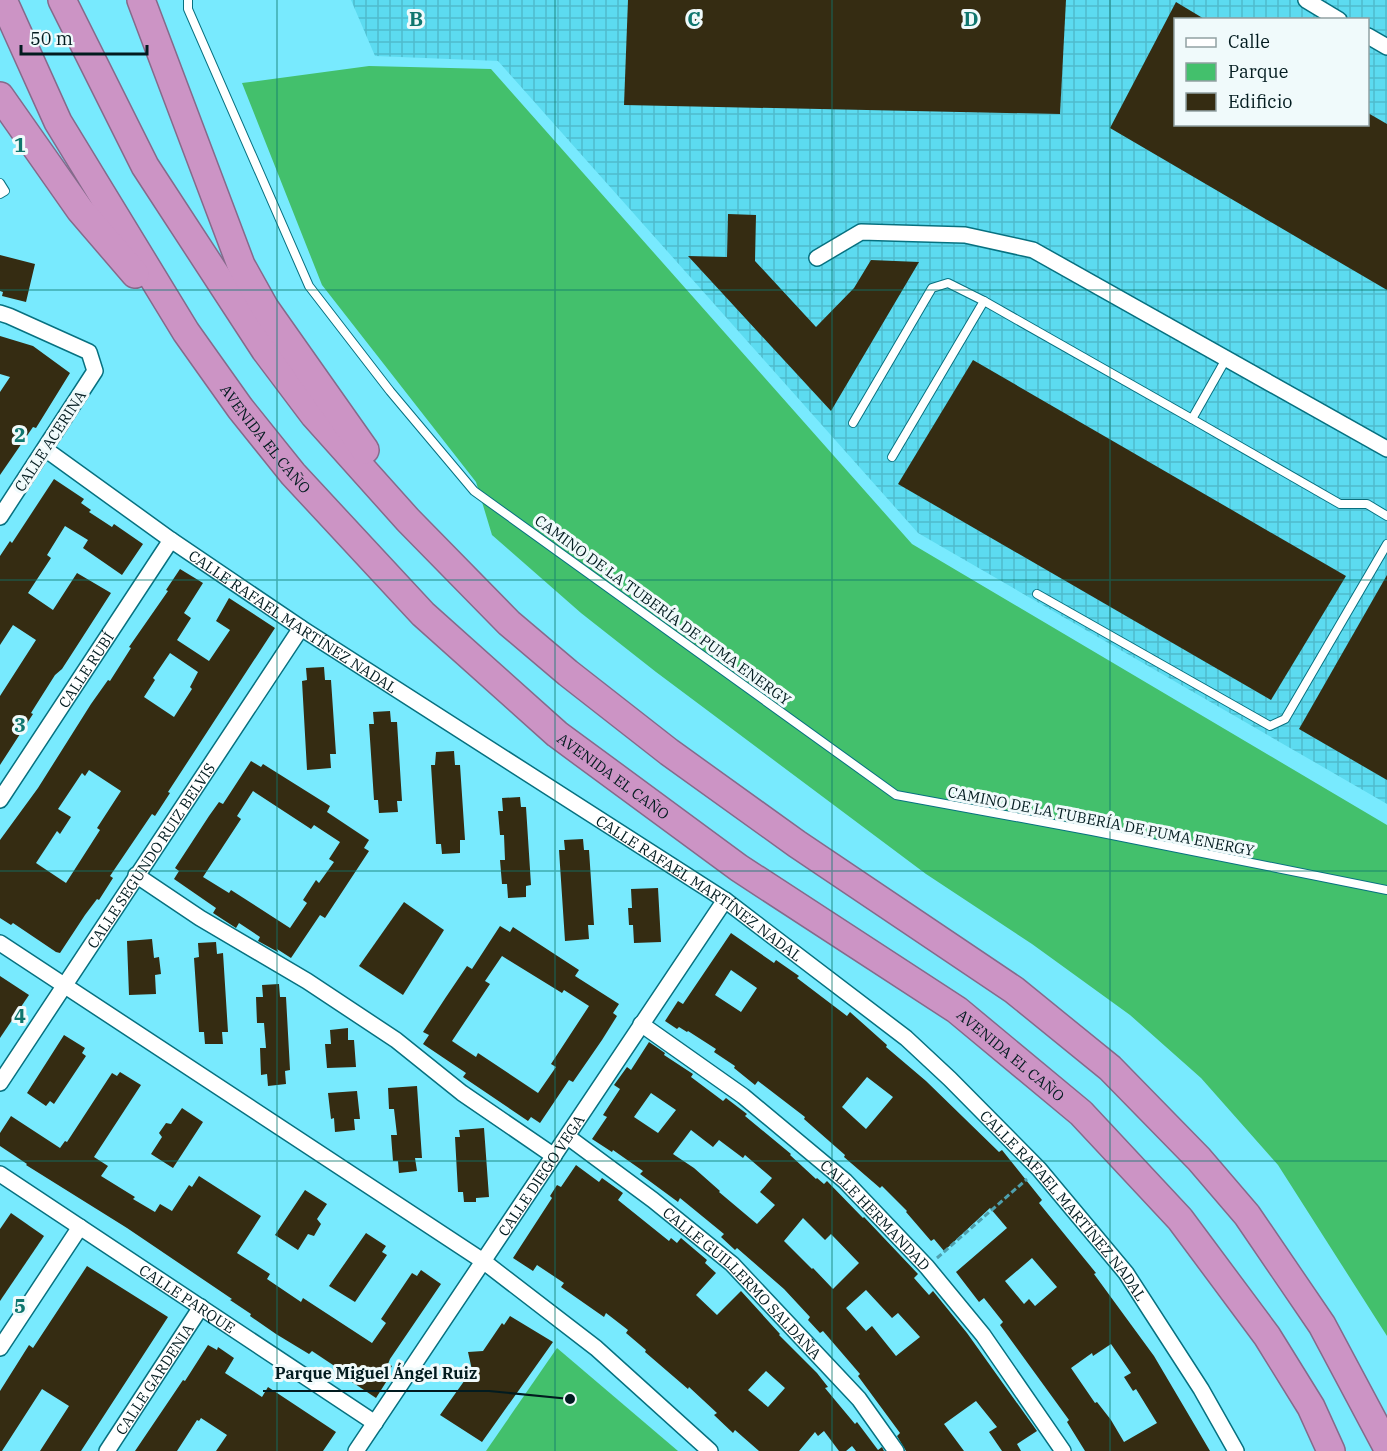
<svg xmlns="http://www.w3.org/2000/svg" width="1387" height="1451" viewBox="0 0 1387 1451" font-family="'IBM Plex Serif',serif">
<defs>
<pattern id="industrial-grid" width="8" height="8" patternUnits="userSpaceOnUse" patternTransform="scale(1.5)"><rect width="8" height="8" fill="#5cdbf0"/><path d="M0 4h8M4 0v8" fill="none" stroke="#4ebbcd"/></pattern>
</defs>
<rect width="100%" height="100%" fill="#78eafe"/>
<path fill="url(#industrial-grid)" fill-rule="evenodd" d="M351,0h1036v804l-469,-271 -420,-472 -123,-5zM1176,20h192v104h-192z"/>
<g fill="#43c06c">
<path d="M369,66l122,3 421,475 475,281v511l-109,-171 -77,-87 -71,-63 -98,-71 -106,-70 -270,-202 -75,-59 -89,-78 -16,-53 -154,-197 -80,-202z"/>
<path d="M557,1348l121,103h-192z"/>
</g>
<g fill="#352c12" fill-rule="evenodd">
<path d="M628,0h438l-6,114 -436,-9z"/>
<path d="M1176,2l30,18h-30v104h192v-11l19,11v166l-277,-162z"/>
<path d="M728,214l28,1 -1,46 61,66 38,-39 17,-28 48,2 -88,149 -143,-155 39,1z"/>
<path d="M0,255l35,9 -9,38 -24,-6 1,-4 -3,-1z"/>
<path d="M0,336l33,10 37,27 -34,55 -3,-1 -33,48v-83l10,-15 -10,-3z"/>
<path d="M973,360l373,216 -75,124 -373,-216z"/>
<path d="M54,479l30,20 -3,4 10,7 -2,2 23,15 2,-3 29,20 -21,31 -39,-27 5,-8 -23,-14 -18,29 4,3 -23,35 25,17 24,-37 34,20 -38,59 -11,17 -7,6 -19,30 -5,8 2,1 -33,51v-69l36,-56 -23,-15 -13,20v-89l10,-15 2,2z"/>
<path d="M180,569l23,14 -19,30 7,5 -14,22 32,21 21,-31 -14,-9 13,-23 46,30 -107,164 2,1 -15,23 -3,-2 -42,62 3,2 -14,22 -2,-1 -12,16 -25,38 -4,-1 -43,-29 -2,2 -11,-7v-78l38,-52 53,-84 17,-24 2,1 21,-33 -2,-1 39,-56 -2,-1zM170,653l28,19 -8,15 2,2 -18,28 -30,-20 11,-17 -2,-2zM89,770l32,21 -24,37 3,2 -34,53 -30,-20 21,-32 3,3 11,-17 -13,-8 24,-36 3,3z"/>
<path d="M1387,575v205l-88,-51z"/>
<path d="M324,667l1,13h6l5,74h-6l1,14 -24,2 -5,-89 5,-1 -1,-12z"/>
<path d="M390,711l1,11h6l5,79h-5l1,11 -19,1 -1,-13h-4l-5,-76h5l-1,-12z"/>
<path d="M454,751l1,14h5l5,75h-5v13l-18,1 -1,-10h-5l-5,-79h4l1,-13z"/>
<path d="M251,761l10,6 2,-3 67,42 -3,6 42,28 -5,8 5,3 -44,67 -5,-3 -29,43 -14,-9 1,3 -20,-11 2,-4 -21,-14 -3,5 -23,-15 3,-5 -42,-29 5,-8 -4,-3 34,-52 10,-14 4,2zM253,791l58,38 3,-4 26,17 -11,17 5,3 -15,21 -3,-3 -13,20 4,3 -17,25 -59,-38 -2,3 -26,-16 38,-58 -4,-3z"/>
<path d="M520,797l1,10h5l5,78 -5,1v11l-18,1 -1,-14h-5l-2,-24h5l-1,-25h-4l-2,-24h5l-1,-13z"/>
<path d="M583,839l1,11h5l5,75h-6l1,14 -24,2 -6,-91h6l-1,-10z"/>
<path d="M658,888l3,54 -27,1 -1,-18h-4l-1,-17h4l-1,-19z"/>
<path d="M404,902l40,28 -41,65 -44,-29z"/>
<path d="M500,926l10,6 3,-5 66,43 -4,6 44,28 -6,9 4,3 -15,24 -29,42 -4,-2 -29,43 -9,-6 -3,4 -65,-44 3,-4 -43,-29 6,-9 -6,-3 23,-35 21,-31 5,3zM502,956l60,37 2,-3 25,16 -38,58 5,3 -18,26 -60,-40 -2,4 -24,-16 38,-57 -5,-3z"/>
<path d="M731,933l43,30 2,-3 23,16 -2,2 50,38 3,-4 37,33 -1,2 40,34 73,71 3,-2 40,50 -3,3 57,70 -2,1 60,82 56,95h-125l-18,-29 2,-2 -69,-95 3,-3 -19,-24 -5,4 -23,-30 51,-44 -17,-20 -46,43 -10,-12 -3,2 -25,-29 1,-1 -25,-25 -2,2 -36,-31 1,-2 -41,-36 1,-2 -47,-36 -3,4 -21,-17 1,-2 -21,-14 2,-3 -28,-18 -1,1 -8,-5 -2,2 -12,-8 13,-20 5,3zM731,970l26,18 -16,24 -26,-17zM867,1077l26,20 -27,32 -24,-22zM1032,1258l25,29 -22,19 -6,-7 -5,5 -19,-23zM1111,1344l20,29 -7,4 9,14 3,-2 21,34 -33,19 -13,-22 -14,-18 -2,1 -24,-35 21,-15 1,3z"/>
<path d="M152,939l2,19 5,-1 2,17 -6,1 1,19 -27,1 -2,-54z"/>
<path d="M216,942l1,12 6,-1 5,79h-6l1,12h-18l-1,-12h-5l-5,-74 5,-1 -1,-14z"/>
<path d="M0,976l29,19 -29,43z"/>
<path d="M279,984l1,13h6l4,73 -5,1 1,13 -18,2 -1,-12 -6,1 -1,-27h6l-2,-25h-7l-1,-26h7l-1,-12z"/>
<path d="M348,1028v12h6l2,27 -29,1 -2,-24h6l-1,-14z"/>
<path d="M64,1035l21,13 -3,5 4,3 -32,48 -4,-3 -4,5 -19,-13z"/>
<path d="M649,1042l16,11 -1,2 29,19 -2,3 32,24 3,-3 21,16 -2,2 46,38 -1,1 26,24 1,-1 7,6 3,-3 36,37 1,-1 54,57 -4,4 15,17 4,-4 34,42 70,98 -20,13 4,7h-19l-13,-19 8,-5 -21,-26 -32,23 20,27h-58l-9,-15 3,-3 -42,-57 2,-2 -37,-43 -3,2 -12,-13 2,-3 -26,-28 -47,-41 -2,2 -14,-13 3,-3 -44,-36 -2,4 -38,-28 3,-3 -30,-21 -1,2 -20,-13 15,-22 -4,-2 17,-26 -6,-4 13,-18 4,3zM651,1093l25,17 -18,23 -24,-16zM691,1130l22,17 6,-7 24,18 2,-3 27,23 -12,14 15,13 -18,19 -38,-32 1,-1 -26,-23 -21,-14zM803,1218l22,22 6,-6 28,29 -26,26 -20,-21 -1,1 -28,-28zM866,1290l26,28 6,-5 22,24 -24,19 -24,-30 -6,5 -20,-23z"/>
<path d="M120,1072l21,13 -47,72 14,9 -7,10 34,21 -2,2 22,13 5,-8 12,7 17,-26 3,2 7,-11 62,40 -24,37 33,21 -3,5 34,23 2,-4 69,45 14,-20 -5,-4 31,-46 5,3 4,-6 20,14 -51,75 -2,5 4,2 -7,11 3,2 -12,19 -33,-22 2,-3 -33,-22 -3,3 -33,-20 -26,-18 1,-2 -21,-14 2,-1 -105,-71 -101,-63 1,-1 -27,-18v-13l11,-17 49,32 5,-7 2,1 45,-69 5,3z"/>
<path d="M417,1086l5,72h-7l2,13 -18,2 -1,-12h-5l-2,-26h6l-3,-26h-5l-1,-21z"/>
<path d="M357,1091l3,28h-6l1,11 -20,2 -1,-14 -3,1 -3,-26z"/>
<path d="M182,1108l21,14 -30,46 -22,-14 11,-17 -3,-4 7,-10 5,1z"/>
<path d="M484,1128l5,69 -13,1v4h-12l-1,-10h-5l-3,-55h5l-1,-7z"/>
<path d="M576,1165l23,17 3,-4 21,15 -5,7 51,41 2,-3 6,5 4,-5 26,22 -2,3 11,10 -20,22 21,20 24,-24 39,43 -1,1 38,38 11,14 -3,1 30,36 2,-2 21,28 4,-3 2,4h-28l-4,-5 -6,5h-7l-15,-20 -6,5 -3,-4 -16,19h-40l-24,-21 -2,3 -19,-18 3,-2 -28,-26 -1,2 -43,-37 1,-2 -20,-17 2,-3 -22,-17 -2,4 -43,-30 3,-4 -27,-18 -4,6 -20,-13 39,-60 -2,-2 7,-11 4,2zM766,1371l19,17 -17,19 -20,-17z"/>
<path d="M305,1190l22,14 -10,15 4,5 -7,12 -6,-2 -10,16 -23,-15z"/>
<path d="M11,1213l33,23 -44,65v-72z"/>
<path d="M366,1233l20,13 -4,6 5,3 -32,47 -26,-16z"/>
<path d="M87,1266l81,51 -87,134h-41l29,-45 -27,-17 -40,62h-2v-60l29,-46 4,3z"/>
<path d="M510,1316l43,26 -71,100 -42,-27 32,-45 -4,-18 15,-1 19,-28 2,2z"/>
<path d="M208,1345l9,5 1,-3 16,11 -9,15 37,24 6,-10 68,45 -13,19h-107l11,-16 -26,-17 -2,3 -2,-1 -20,31h-42l48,-71 2,1z"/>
</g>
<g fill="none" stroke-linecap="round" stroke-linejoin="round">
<defs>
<g id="service">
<path d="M188,0v9l121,277 81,105 84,100 422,304 196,36 295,59"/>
<path d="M0,183l5,8 -5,3"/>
<path d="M1192,419l148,85h27l20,12"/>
<path d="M853,423l79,-135 16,-5 36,18 208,118 34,-60"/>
<path d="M892,457l92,-156"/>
<path d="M1037,594l233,132 15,-7 102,-175"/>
</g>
<g id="minor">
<path d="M1306,0l33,20"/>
<path d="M1368,36l19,11"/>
<path d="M817,258l44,-26 104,3 68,15 354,199"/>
<path d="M0,313l9,3 80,36 6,19 -95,146"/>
<path id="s1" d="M45,449l126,91 130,88 424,272 181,138 44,41 89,90 87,104 75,116 35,62"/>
<path id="s2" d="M0,800l171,-260"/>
<path d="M136,875l64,43 107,63 89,59 66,53 92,63"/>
<path d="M0,943l483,318 113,87 114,103"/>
<path id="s3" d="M641,1024l102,72 102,85 82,86 56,68 80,116"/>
<path id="s4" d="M0,1083l301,-455"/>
<path id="s5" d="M568,1137l85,63 79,64 127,135 37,52"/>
<path id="s6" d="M0,1174l375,249"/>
<path d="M0,1348l80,-121"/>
<path id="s7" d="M107,1451l94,-144"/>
<path id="s8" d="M356,1451l369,-551"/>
</g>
<g id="motorway">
<path id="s9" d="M3,0l55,122 128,210 54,76 53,66 130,140 134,120 182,134 218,142 124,103 99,106 87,117 44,71 20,44"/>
<path d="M62,0l83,166 120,184 49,65 94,105 101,103 59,50 101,79 128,92 217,146 96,78 89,91 48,56 75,110 65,122"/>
<path d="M141,0l100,265 24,43 100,142"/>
<path d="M0,96l80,114 55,64"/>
</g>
</defs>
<use href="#service" stroke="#077180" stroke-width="10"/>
<use href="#minor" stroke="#077180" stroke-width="18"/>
<use href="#motorway" stroke="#856a8b" stroke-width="30"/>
<path stroke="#4ea0ae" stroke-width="3" stroke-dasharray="6 3" stroke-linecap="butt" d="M937,1258l90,-79"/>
<use href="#service" stroke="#fff" stroke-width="8"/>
<use href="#minor" stroke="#fff" stroke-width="15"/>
<use href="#motorway" stroke="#cc94c5" stroke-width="27"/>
</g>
<path fill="none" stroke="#0f766e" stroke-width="1.5" stroke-opacity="0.55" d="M277,0v1451M555,0v1451M832,0v1451M1110,0v1451M0,290h1387M0,580h1387M0,871h1387M0,1161h1387"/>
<g text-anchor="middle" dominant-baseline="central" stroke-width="6" stroke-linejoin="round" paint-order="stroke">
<g font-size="15" fill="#021b1f" stroke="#f0fafb">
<text stroke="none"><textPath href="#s9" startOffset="513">AVENIDA EL CAÑO</textPath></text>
<text transform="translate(50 441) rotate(-57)">CALLE ACERINA</text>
<text transform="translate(663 610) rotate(36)">CAMINO DE LA TUBERÍA DE PUMA ENERGY</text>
<text stroke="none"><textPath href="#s1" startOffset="302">CALLE RAFAEL MARTÍNEZ NADAL</textPath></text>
<text stroke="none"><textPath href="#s2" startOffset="156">CALLE RUBÍ</textPath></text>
<text stroke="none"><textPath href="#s9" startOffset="999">AVENIDA EL CAÑO</textPath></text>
<text transform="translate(1101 821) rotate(11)">CAMINO DE LA TUBERÍA DE PUMA ENERGY</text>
<text stroke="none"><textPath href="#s4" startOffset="273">CALLE SEGUNDO RUIZ BELVIS</textPath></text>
<text stroke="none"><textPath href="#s1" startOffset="788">CALLE RAFAEL MARTÍNEZ NADAL</textPath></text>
<text stroke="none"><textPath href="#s9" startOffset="1485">AVENIDA EL CAÑO</textPath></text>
<text stroke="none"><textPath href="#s8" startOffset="332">CALLE DIEGO VEGA</textPath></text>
<text stroke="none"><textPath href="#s1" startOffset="1274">CALLE RAFAEL MARTÍNEZ NADAL</textPath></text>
<text stroke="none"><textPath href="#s3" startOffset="303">CALLE HERMANDAD</textPath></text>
<text stroke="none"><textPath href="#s5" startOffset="228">CALLE GUILLERMO SALDAÑA</textPath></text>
<text stroke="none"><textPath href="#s6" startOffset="225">CALLE PARQUE</textPath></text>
<text stroke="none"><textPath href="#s7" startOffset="86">CALLE GARDENIA</textPath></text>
</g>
</g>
<g font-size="20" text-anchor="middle" font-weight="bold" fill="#0f766e" stroke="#f0fafb" stroke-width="6" stroke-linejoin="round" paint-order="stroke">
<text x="416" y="26">B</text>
<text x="694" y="26">C</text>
<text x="971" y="26">D</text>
<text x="20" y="152">1</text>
<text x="20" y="442">2</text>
<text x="20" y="732">3</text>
<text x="20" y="1023">4</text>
<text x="20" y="1313">5</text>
</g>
<path fill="none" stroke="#021b1f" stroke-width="2" d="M570 1399L489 1391H263"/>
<circle fill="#021b1f" stroke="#f0fafb" stroke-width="2" cx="570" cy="1399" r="6"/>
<g font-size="16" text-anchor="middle" font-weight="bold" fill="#021b1f" stroke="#f0fafb" stroke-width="6" stroke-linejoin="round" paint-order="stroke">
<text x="376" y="1379">Parque Miguel Ángel Ruiz</text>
</g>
<rect x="1174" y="18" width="195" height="108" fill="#f0fafb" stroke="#91a1a3" stroke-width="1.5"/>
<rect x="1186" y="38" width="30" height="9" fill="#ffffff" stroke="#91a1a3" stroke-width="1.5"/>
<text x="1228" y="48" font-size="18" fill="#021b1f">Calle</text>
<rect x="1186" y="63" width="30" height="18" fill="#43c06c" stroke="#91a1a3" stroke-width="1.5"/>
<text x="1228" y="78" font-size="18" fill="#021b1f">Parque</text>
<rect x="1186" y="93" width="30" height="18" fill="#352c12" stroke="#91a1a3" stroke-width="1.5"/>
<text x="1228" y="108" font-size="18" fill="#021b1f">Edificio</text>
<path d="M21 45v9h126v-9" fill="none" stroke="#021b1f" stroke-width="3"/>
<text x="30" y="45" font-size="18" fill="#021b1f" stroke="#f0fafb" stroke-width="4.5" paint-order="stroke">50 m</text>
</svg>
